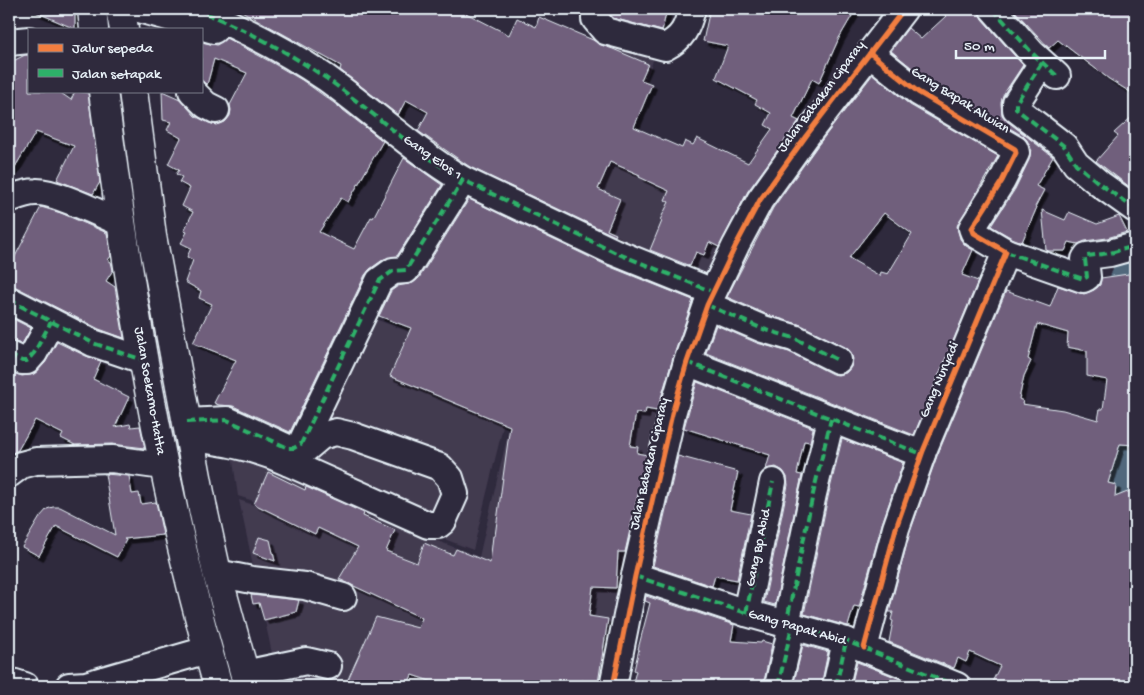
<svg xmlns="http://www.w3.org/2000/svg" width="1144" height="695" viewBox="0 0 1144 695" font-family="'Gochi Hand',sans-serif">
<defs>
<filter id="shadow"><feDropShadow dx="4.5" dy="4.5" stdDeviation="0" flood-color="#0009"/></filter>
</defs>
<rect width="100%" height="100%" fill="#2f2a3d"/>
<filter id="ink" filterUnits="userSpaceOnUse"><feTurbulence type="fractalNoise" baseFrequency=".02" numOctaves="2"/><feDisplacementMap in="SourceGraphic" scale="10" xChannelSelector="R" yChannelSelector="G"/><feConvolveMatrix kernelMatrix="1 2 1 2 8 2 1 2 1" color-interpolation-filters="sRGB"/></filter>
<g filter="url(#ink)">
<g fill="#423a50">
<path d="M591,32l63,25 -24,77 125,59 -44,95 -98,398h-334l-40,-186 118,41 17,-25 105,41 44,-188 -31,-129 25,-35 61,25 35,-70 -56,-28z"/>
<path d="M370,317l146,56 -43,177 -99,-38 -17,23 -119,-39 -13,-90 76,35z"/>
</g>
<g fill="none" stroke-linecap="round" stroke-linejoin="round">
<g stroke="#51677c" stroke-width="35">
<path d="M1127,321v-40l8,-22"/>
<path d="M1124,428c-2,33 -14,42 11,70"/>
</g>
</g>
<g fill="#6f5f7b" stroke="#e8f1f8" fill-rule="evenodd" filter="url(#shadow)">
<path d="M29,9h46v20z"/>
<path d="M238,9h220l51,26 8,-17 19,9 3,-10 54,23 8,5 12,4 35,15 -7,16 11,4 -18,43 48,21 3,-7 8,4 4,-7 51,25 24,-34 -7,-4 6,-12 -16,-9 2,-4 -41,-22 12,-32 -25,-5 7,-32h146l-17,29 -20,45 -7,-4 -19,39 6,3 -51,70 -29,56 -10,-5 -5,13 -8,-3 -6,14 -40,-16 12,-29 -2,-1 9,-18 -4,-2 4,-9 -30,-14 1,-2 -30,-13 -12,27 22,10 -13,31 9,4 -1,2 -145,-69 -52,-36 10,-19 -22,-12 -8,15 -58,-45 1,-4z"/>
<path d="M610,9h57l-5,22 -49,-13 -3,-4z"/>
<path d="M939,9h39l4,10 41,46 -20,30 -2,8 1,12 5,6 46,36 -17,29 8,4 -9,17h2l-15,35 -10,-4 -21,-12 24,-37 14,-29 2,-11 -4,-9 -4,-4 -96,-56 -36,-29 17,-23 13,11 25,-23z"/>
<path d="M1013,9h122v86l-26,-16 -51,-39 -9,8z"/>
<path d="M226,38l45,24 31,18 32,23 49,38 -35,61 -7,-4 -22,34 35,17 17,-32 2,1 31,-60 38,27 -45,71 -13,3 -14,10 -5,6 -75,157 -57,-26 -14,-1 -5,-2 22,-43 -43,-17 19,-39 -13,-6 2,-7 -16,-9 8,-22 -6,-3 4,-9 -10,-5 6,-11 -3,-1 9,-19 -11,-6 8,-18 -11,-6 3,-5 -6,-3 3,-4 -11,-6 13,-26 -14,-8 4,-8 -8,-2 -1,-29 18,8 15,17 14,7 8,2 8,-3 5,-6 1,-6 -1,-5 17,-32 -33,-14 -7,26 -6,-5v-38l16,3z"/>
<path d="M25,55h4v36h29l13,9 4,-9 13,2 12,89 -7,12 -36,-14 17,-34 -38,-14 -27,45v-114z"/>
<path d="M873,74l37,31 88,51 -41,70 3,13 6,7 7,4 -11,25 16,6 -64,154 -208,-82 10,-28 41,18 32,9 43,22 6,1 8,-2 5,-6 2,-8 -3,-8 -5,-4 -44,-22 -33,-10 -41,-18 46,-89 45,-63zM884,213l28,21 -24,40 -7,-2 -1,4 -31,-18z"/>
<path d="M1135,114v77l-39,-30 22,-25 -4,-3z"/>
<path d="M469,199l139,67 85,34 -20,58 -16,53 -11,-2 -1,5 -9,-1 -6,33 8,1 -1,6 10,2 -22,97h-7l-2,36 -23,-1 -4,29 19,3 -10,64 -17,-3 -1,6h-135l-33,-11 -5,11h-62l31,-69 42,11 4,-10 -83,-39 19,-32 -40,-19 -3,6 -61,-30 14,-32 37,18 1,-3 58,26 -1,3 32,14 -9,21 31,12 7,-20 29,12 3,-6 34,14 3,-27h2l15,-110 -120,-50 21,-48 -32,-12 12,-25 7,-5 15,-3 6,-5z"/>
<path d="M41,207l20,6 46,20 4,23 -3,4 3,2 2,8 -7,11 9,6 9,51 -25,-9 -83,-42 -7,-2v-17z"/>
<path d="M1042,210l23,10 4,-8 28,12 22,-8 8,16 -20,6 -22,3 -7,3 -9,-2 -4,9h-16l-3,-1z"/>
<path d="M1135,273v172l-15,-1 -12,39 8,2 -1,12 20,-8v197h-145l10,-20 -30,-14 -4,10 -8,-4 -4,10 -65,-26 4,-21 -2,-1 2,-8h-4l21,-80 27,-76 69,-165 44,16 8,-21 26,8 10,-4 6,-5 1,-7zM1037,324l31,9 -1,14 20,4v25l20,4 -4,29h-3l-2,11 -35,-10 -41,-6 1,-3 -4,-2 5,-23 7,-15 -3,-2z"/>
<path d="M9,317l22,11 -9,16 -13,-4z"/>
<path d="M57,342l29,14 15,5 -8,18 36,18 -14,30 15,-3 1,3 9,-1 5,22 -33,-4 -37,1 -14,-7 2,-4 -28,-14 -17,30 -9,5v-84l13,5 12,-2 11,-11z"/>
<path d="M697,382l116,46 -3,14 -6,-1 -7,33 5,1 -27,130 -11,-3 24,-117 -1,-8 -4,-6 -7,-4 -10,2 4,-14 -86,-27z"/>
<path d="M842,439l61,24 -21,61 -23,83 -5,-1 -6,20 -44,-12 24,-117z"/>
<path d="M678,456l60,16 -8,38 21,4 -14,66 -22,-4 -3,10 -59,-20z"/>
<path d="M105,474l24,2 3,18 7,-1 2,11 15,-2 7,33 -39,4 2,1 -9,17 -61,-31 -17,30 -17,-9 18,-30 7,-8 6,-2h7l55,28z"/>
<path d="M259,537l11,3 5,21 -22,-8z"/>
<path d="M251,595l48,5 -3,12 -32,8 -5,-17 -6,1z"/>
<path d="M646,596l88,29 -3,16 30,2 1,-2 10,3 -9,42h-131l4,-15 -2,-1 5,-21h-1l12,-46 -5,-2z"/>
<path d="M803,645l25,7 -7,34h-28z"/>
<path d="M857,662l61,24h-67z"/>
</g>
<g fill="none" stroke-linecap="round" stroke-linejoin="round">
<defs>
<g id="minor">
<path d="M139,9l75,21"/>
<path d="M195,9c46,18 90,41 131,69 46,33 88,73 137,102l151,72 99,40"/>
<path d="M595,9v10l10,12 60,16c18,-9 22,-19 27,-38"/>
<path d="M993,9l39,44 25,23"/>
<path d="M9,42l20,-2"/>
<path d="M1042,63l-26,40v6l48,37 12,18 24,20 35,25"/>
<path d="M192,91l14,14 10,5"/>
<path d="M9,199c8,-3 17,-7 27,-7 19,-1 66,23 86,31"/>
<path d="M1006,252l77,27 4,-2 -2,-18 2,-3 23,-3 25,-7"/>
<path d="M9,300l84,43 50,17"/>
<path d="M707,305l56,24 31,9 44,22"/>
<path d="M9,355l13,6h5l7,-8 17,-31"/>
<path d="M687,362l203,80 32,12"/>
<path d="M187,422l40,-2 61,28h6l7,-4 78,-163 14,-10 13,-1 57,-90"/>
<path d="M190,438c35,3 67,10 99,25l139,62h10l5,-4 12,-27 -5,-16 -10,-11 -87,-31 -17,-4 -15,4 -32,27"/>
<path d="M9,474l12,-9 15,-4 76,-2 51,7"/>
<path d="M217,573l35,7 53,6 38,11"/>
<path d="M635,576l111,37 100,28 111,45"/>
<path d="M746,613l27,-131"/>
<path d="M786,625l27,-131 18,-75"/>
<path d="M864,648l32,-120 27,-77 83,-199 -32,-19 -2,-5 30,-47 14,-28 -1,-4 -97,-57 -48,-39"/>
<path d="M244,674l62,-13 22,5"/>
<path d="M9,681l16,5"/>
<path d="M69,686l17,-1 121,-35"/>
<path d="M613,686l22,-110 37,-162 15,-52 20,-57 29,-60 24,-45 46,-64 98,-127"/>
<path d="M778,686l14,-60"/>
<path d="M836,686l10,-45"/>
</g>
<g id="highway">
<path d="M92,9l2,20"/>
<path d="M120,9l4,20"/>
<path d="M103,91c26,201 59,401 115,595"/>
<path d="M133,91l19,145 51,273 14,64 31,113"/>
</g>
</defs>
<use href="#minor" stroke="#e8f1f8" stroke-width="30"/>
<use href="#highway" stroke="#e8f1f8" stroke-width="31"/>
<use href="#minor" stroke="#2f2a3d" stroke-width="26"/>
<use href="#highway" stroke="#2f2a3d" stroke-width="28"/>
<g stroke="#2db169" stroke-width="4" stroke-dasharray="8 4" stroke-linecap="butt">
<path d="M195,9c46,18 90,41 131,69 46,33 88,73 137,102l151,72 99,40"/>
<path d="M993,9l39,44 25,23"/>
<path d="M1042,63l-26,40v6l48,37 12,18 24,20 35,25"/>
<path d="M1006,252l77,27 4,-2 -2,-18 2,-3 23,-3 25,-7"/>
<path d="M9,300l84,43 50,17"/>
<path d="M707,305l56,24 31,9 44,22"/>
<path d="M9,355l13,6h5l7,-8 17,-31"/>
<path d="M687,362l203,80 32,12"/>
<path d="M187,422l40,-2 61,28h6l7,-4 78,-163 14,-10 13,-1 57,-90"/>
<path d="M635,576l111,37 100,28 111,45"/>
<path d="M746,613l27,-131"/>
<path d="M786,625l27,-131 18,-75"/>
<path d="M778,686l14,-60"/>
<path d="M836,686l10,-45"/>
</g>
<defs>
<g id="cycleway">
<path d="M864,648l32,-120 27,-77 83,-199 -32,-19 -2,-5 30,-47 14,-28 -1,-4 -97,-57 -48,-39"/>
<path d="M613,686l22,-110 37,-162 15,-52 20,-57 29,-60 24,-45 46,-64 98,-127"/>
</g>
</defs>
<use href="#cycleway" stroke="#2f2a3d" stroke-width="8"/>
<use href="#cycleway" stroke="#f27e40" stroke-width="5"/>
</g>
</g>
<g text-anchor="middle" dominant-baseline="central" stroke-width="4.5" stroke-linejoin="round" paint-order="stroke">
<g font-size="14" fill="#e8f1f8" stroke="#2f2a3d">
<text transform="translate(822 97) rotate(-53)">Jalan Babakan Ciparay</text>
<text transform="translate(960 101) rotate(32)">Gang Bapak Alwian</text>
<text transform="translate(432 158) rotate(35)">Gang Elos 1</text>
<text transform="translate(940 380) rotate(-67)">Gang Nuryadi</text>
<text transform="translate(149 391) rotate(80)">Jalan Soekarno-Hatta</text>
<text transform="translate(650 464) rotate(-77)">Jalan Babakan Ciparay</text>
<text transform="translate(759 548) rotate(-78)">Gang Bp Abid</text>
<text transform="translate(797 628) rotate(16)">Gang Papak Abid</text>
</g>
</g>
<rect width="1144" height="695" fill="none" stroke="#2f2a3d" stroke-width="30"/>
<rect x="15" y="15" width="1114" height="665" fill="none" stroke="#e8f1f8" stroke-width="2" filter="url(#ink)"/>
<rect x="28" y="28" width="175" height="65" fill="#2f2a3d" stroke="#797a88"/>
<rect x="38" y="44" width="25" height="8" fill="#f27e40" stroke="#797a88"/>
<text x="72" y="52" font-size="15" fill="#e8f1f8">Jalur sepeda</text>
<rect x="38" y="69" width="25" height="8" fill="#2db169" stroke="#797a88"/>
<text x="72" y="78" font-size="15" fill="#e8f1f8">Jalan setapak</text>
<path d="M956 50v8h149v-8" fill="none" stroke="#e8f1f8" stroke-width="2.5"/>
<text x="964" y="50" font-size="15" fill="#e8f1f8" stroke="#2f2a3d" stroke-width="4" paint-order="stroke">50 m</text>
</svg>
